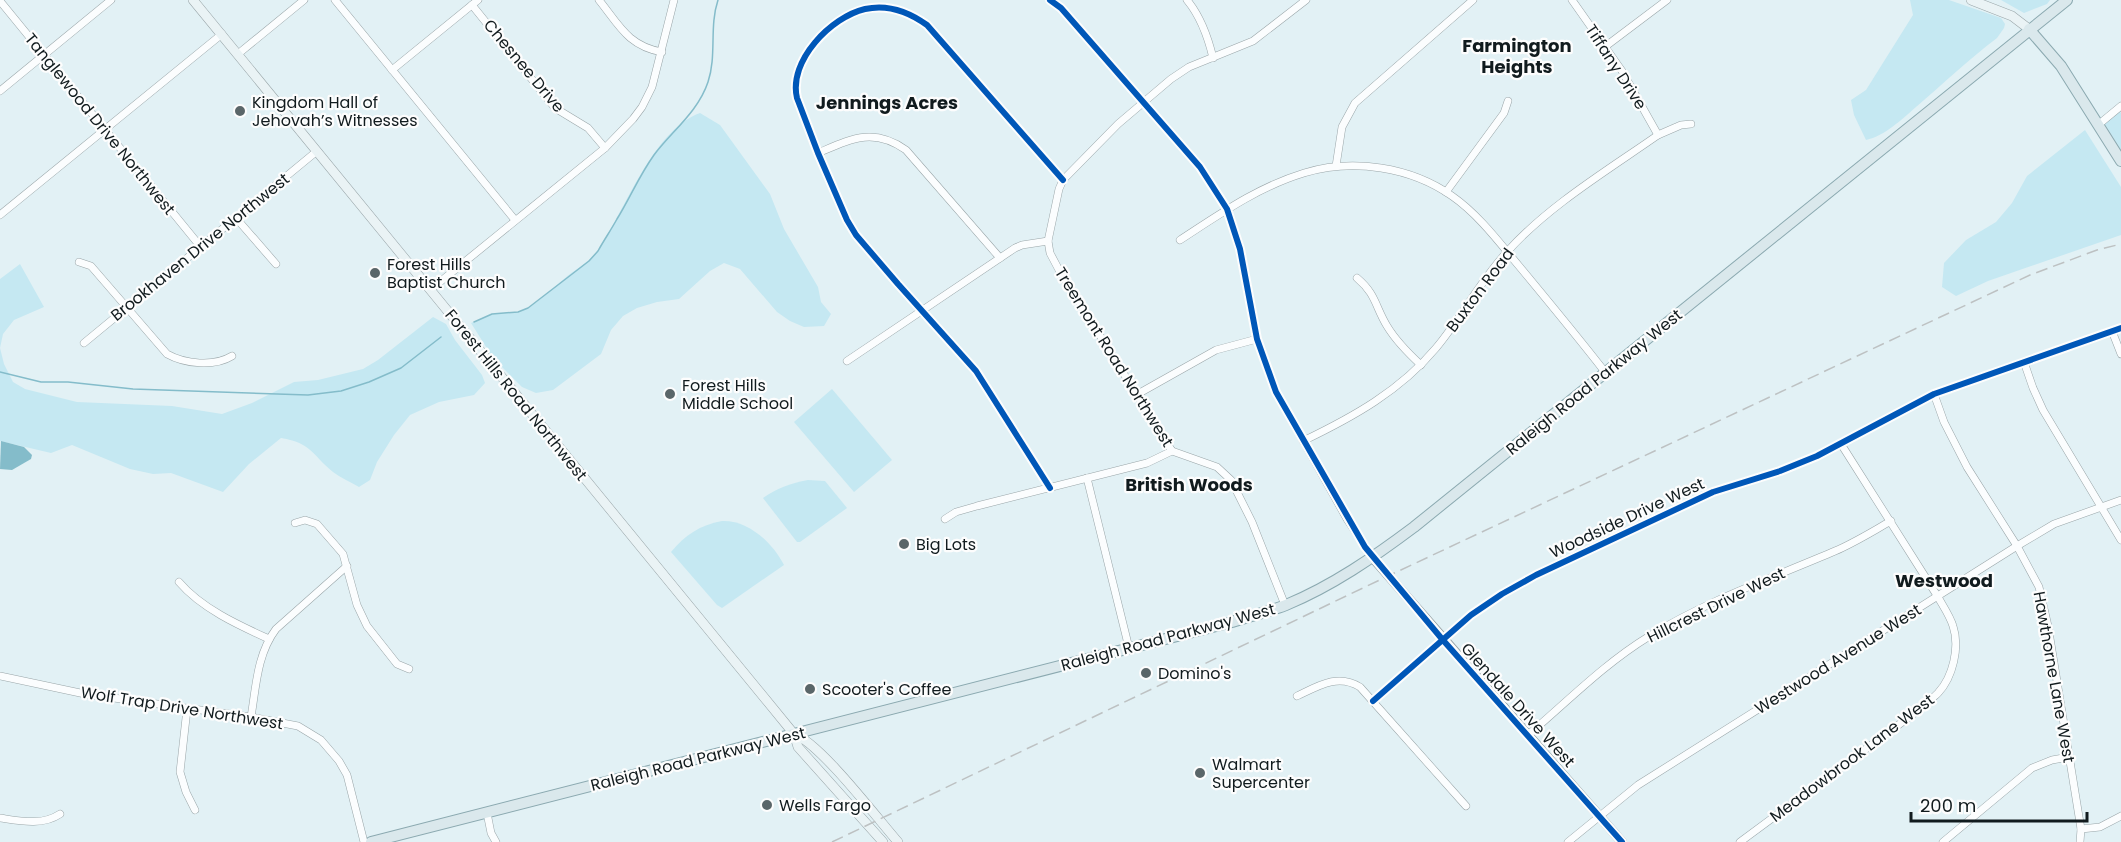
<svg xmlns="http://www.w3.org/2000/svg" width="2121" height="842" viewBox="0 0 2121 842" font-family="Poppins,sans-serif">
<rect width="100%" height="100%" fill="#e2f1f5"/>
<g fill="#c5e8f2">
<path d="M1910,0h39l52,18 4,6 -1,4 -7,10c-28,21 -54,46 -81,69 -14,12 -31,29 -50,33l-12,-25 -3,-15 15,-10 47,-75z"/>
<path d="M2001,0h49l-3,4 -23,9z"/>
<path d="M2118,109l3,4v37l-18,-29z"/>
<path d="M700,113l20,12 50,69 14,35 34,58 3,15 10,12 -7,12 -20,1 -14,-6 -13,-9 -37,-43 -16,-6 -14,8 -31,28 -22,3 -20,6 -14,8 -12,14 -10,24 -48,36 -17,3 -14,-6 -29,-29 -22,-35 21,-9 26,-2 10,-4c13,-8 24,-19 36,-29 11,-10 25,-16 34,-29 28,-41 54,-119 102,-137z"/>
<path d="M2085,130l36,57v48l-133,46 -32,15 -14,-9 2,-24 22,-23 30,-18 16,-19 15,-27z"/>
<path d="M20,264l24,43 -30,13 -11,14 -3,14 4,16 9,18 12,7 52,13 95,4 50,8 30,-11 42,-21 24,-2 45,-11 15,-9 55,-43 13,7 9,16 27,35 3,8 -11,12 -35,7 -29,13 -16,20 -17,27 -7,18 -11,7c-8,-5 -18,-9 -26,-15 -21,-17 -21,-29 -52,-34l-32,26 -26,28 -52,-19 -18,1 -23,-5 -58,-24 -21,8 -51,-12v-162z"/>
<path d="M832,389l60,71 -38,32 -60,-70z"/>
<path d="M808,480l17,1 22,27 -47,34h-3l-34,-44c14,-10 28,-15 45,-18z"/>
<path d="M722,521c26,-1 50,21 62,44l-62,43 -5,-3 -46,-53c14,-17 29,-27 51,-31z"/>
</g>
<path fill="#84bcca" d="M1,441l23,6 8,8 -1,4 -19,11 -12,-1z"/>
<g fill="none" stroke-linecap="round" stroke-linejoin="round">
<g stroke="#84bcca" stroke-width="1.5">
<path d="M474,322l18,-8 26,-2 10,-4 61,-47 9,-10c6,-11 13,-21 19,-32 13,-21 22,-43 37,-64 18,-24 44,-43 54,-73 9,-27 1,-55 10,-82"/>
<path d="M0,372l41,10h27l65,7 175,6 33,-4 28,-9 32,-14 40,-31"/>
</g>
<defs>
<g id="minor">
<path d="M335,0l180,220"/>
<path d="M599,0c20,25 29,46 63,52"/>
<path d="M1050,0l11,8 139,159 27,42 13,40 17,90 19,53 71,127 25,38"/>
<path d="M1187,0c14,17 21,37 26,58"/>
<path d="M1572,0l50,71 36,64"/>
<path d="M0,1l200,245"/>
<path d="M472,5l83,103 33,20 17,20"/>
<path d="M1606,46l61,-46"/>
<path d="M238,54l66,-54"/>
<path d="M392,70l86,-70"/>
<path d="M0,91l111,-91"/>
<path d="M2098,125l23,-19"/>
<path d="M818,153c33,-14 55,-26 88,-3l94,108"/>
<path d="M1336,166l6,-39 13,-24 118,-103"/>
<path d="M1446,192l58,-79 4,-12"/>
<path d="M0,215l222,-181"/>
<path d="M236,218l40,46"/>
<path d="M1180,240c40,-26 78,-53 124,-67 49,-15 107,-6 148,23 26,18 47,46 67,70 29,35 58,70 86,106"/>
<path d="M1048,241l2,12 9,17 113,181 45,16 14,13 21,42 33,83"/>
<path d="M79,262l12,4 76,88c18,10 47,13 65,2"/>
<path d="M1357,278c19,16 18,28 30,48 9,15 21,27 34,39"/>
<path d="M430,290l175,-142 28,-29 9,-12 10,-20 22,-87"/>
<path d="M2112,331l9,23"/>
<path d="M84,343l233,-192"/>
<path d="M847,361l168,-113 7,-3 26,-4 11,-52 4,-9 55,-56 53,-45 18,-12 64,-26 53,-41"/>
<path d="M2024,362l9,26 10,22 78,130"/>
<path d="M1934,394l10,28 23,45 50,79 22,41 9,39 33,203 -1,13"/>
<path d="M1136,395l80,-45 41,-11"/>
<path d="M1303,441c50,-24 97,-50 133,-93 26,-31 44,-67 71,-96 41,-46 101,-82 151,-117l23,-10 10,-1"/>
<path d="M1087,478l42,170"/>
<path d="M1050,488l-74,-117 -78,-87 -42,-49 -9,-15 -29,-67 -21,-55c-9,-37 34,-81 68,-89 22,-5 44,3 62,16l136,155"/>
<path d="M945,519l11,-7 21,-6 170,-43 25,-12"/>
<path d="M295,523l10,-3 12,4 26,30 14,51 10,21 30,38 12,5"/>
<path d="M179,582c22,26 59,43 90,57"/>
<path d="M0,676l85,18 166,23 47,9 23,14 18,21 8,14 17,67"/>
<path d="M1297,696c21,-10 41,-23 63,-9l106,119"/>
<path d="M1373,701l98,-86 31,-21 34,-19 177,-83 67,-21 37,-15 117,-62 187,-66"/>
<path d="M187,709l-7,63 6,20 9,18"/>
<path d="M251,717c5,-30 6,-63 25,-88l71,-63"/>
<path d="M1528,735c39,-33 76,-71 120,-98 58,-36 124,-59 187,-86 19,-8 38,-20 56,-30"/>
<path d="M487,813l4,20 5,9"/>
<path d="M0,818c20,3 42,8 60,-4"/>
<path d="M2081,829l19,-2 21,-11"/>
<path d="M1568,842l70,-57 379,-239 37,-22 67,-24"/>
<path d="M1740,842l180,-133c6,-6 13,-11 18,-16 15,-16 22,-46 15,-67 -3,-10 -10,-20 -15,-29l-97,-153"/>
<path d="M1943,842l89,-74 20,-8 17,-3"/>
</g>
<path id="tertiary" d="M1372,557l250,285"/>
<g id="secondary">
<path d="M193,0l601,734 4,13 85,95"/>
<path d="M1971,0l41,16 17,13"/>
<path d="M794,734c26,9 83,84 104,108"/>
</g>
<g id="primary">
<path d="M2029,29l32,37 60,95"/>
<path d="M371,842l861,-220c18,-6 36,-10 54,-17 46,-19 88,-48 128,-78l653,-527"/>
</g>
</defs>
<use href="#minor" stroke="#99a5a8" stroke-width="8"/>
<use href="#tertiary" stroke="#99a5a8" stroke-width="10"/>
<use href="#secondary" stroke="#99a5a8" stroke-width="10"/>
<use href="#primary" stroke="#8ba9b0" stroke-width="12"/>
<use href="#minor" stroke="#fbfdfe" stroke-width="7"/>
<use href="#tertiary" stroke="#fbfdfe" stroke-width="8"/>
<use href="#secondary" stroke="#eaf3f5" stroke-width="9"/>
<use href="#primary" stroke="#dae8ec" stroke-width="10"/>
<path stroke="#bdc1c2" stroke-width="1.5" stroke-dasharray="12 6" stroke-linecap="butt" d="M832,842l556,-266 642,-301 67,-25 24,-6"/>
<defs>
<g id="cycleway">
<path d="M1050,0l11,8 139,159 27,42 13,40 17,90 19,53 89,155 77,92 180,203"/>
<path d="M1050,488l-74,-117 -78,-87 -42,-49 -9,-15 -29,-67 -21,-55c-9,-37 34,-81 68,-89 22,-5 44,3 62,16l136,155"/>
<path d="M1373,701l98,-86 31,-21 34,-19 177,-83 67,-21 37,-15 117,-62 187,-66"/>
</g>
</defs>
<use href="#cycleway" stroke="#fdfdfd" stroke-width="10"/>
<use href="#cycleway" stroke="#0057b8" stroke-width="6"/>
</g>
<g fill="#5a6669" stroke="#fdfdfd" stroke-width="2">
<circle cx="240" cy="111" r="6"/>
<circle cx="375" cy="273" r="6"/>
<circle cx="670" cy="394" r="6"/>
<circle cx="904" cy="544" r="6"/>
<circle cx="1146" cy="673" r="6"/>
<circle cx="810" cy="689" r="6"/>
<circle cx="1200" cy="773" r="6"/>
<circle cx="767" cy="805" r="6"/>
</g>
<g text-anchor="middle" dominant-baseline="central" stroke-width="4.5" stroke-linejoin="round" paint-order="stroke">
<g font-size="16" fill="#111b1e" stroke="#fdfdfd">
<text transform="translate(524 66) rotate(50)">Chesnee Drive</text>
<text transform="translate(1616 67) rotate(57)">Tiffany Drive</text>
<text transform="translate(100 124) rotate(51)">Tanglewood Drive Northwest</text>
<text transform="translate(200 247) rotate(-39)">Brookhaven Drive Northwest</text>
<text transform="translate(1480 290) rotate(-53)">Buxton Road</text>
<text transform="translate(1114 357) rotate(58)">Treemont Road Northwest</text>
<text transform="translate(1594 382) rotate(-39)">Raleigh Road Parkway West</text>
<text transform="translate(516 395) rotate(51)">Forest Hills Road Northwest</text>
<text transform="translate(1627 518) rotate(-25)">Woodside Drive West</text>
<text transform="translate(1716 605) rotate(-26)">Hillcrest Drive West</text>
<text transform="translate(1168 637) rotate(-15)">Raleigh Road Parkway West</text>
<text transform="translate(1838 659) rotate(-32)">Westwood Avenue West</text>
<text transform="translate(2054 677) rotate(80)">Hawthorne Lane West</text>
<text transform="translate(1518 705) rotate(48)">Glendale Drive West</text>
<text transform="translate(182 708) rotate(9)">Wolf Trap Drive Northwest</text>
<text transform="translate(1852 758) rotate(-37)">Meadowbrook Lane West</text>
<text transform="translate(698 759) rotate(-14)">Raleigh Road Parkway West</text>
</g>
<g font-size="16" fill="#111b1e" stroke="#fdfdfd" text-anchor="start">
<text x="252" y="102">Kingdom Hall of<tspan x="252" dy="18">Jehovah’s Witnesses</tspan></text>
<text x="387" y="264">Forest Hills<tspan x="387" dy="18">Baptist Church</tspan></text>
<text x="682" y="385">Forest Hills<tspan x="682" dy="18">Middle School</tspan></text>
<text x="916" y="544">Big Lots</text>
<text x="1158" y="673">Domino's</text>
<text x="822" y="689">Scooter's Coffee</text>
<text x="1212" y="764">Walmart<tspan x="1212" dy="18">Supercenter</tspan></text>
<text x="779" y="805">Wells Fargo</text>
</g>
<g font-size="18" font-weight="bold" fill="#111b1e" stroke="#fdfdfd">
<text x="1517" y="45">Farmington<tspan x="1517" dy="21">Heights</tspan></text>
<text x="887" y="102">Jennings Acres</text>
<text x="1189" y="484">British Woods</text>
<text x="1944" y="580">Westwood</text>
</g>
</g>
<path d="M1911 812v9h176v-9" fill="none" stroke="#111b1e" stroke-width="3"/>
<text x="1920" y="812" font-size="18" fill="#111b1e" stroke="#fdfdfd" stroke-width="4.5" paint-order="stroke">200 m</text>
</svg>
